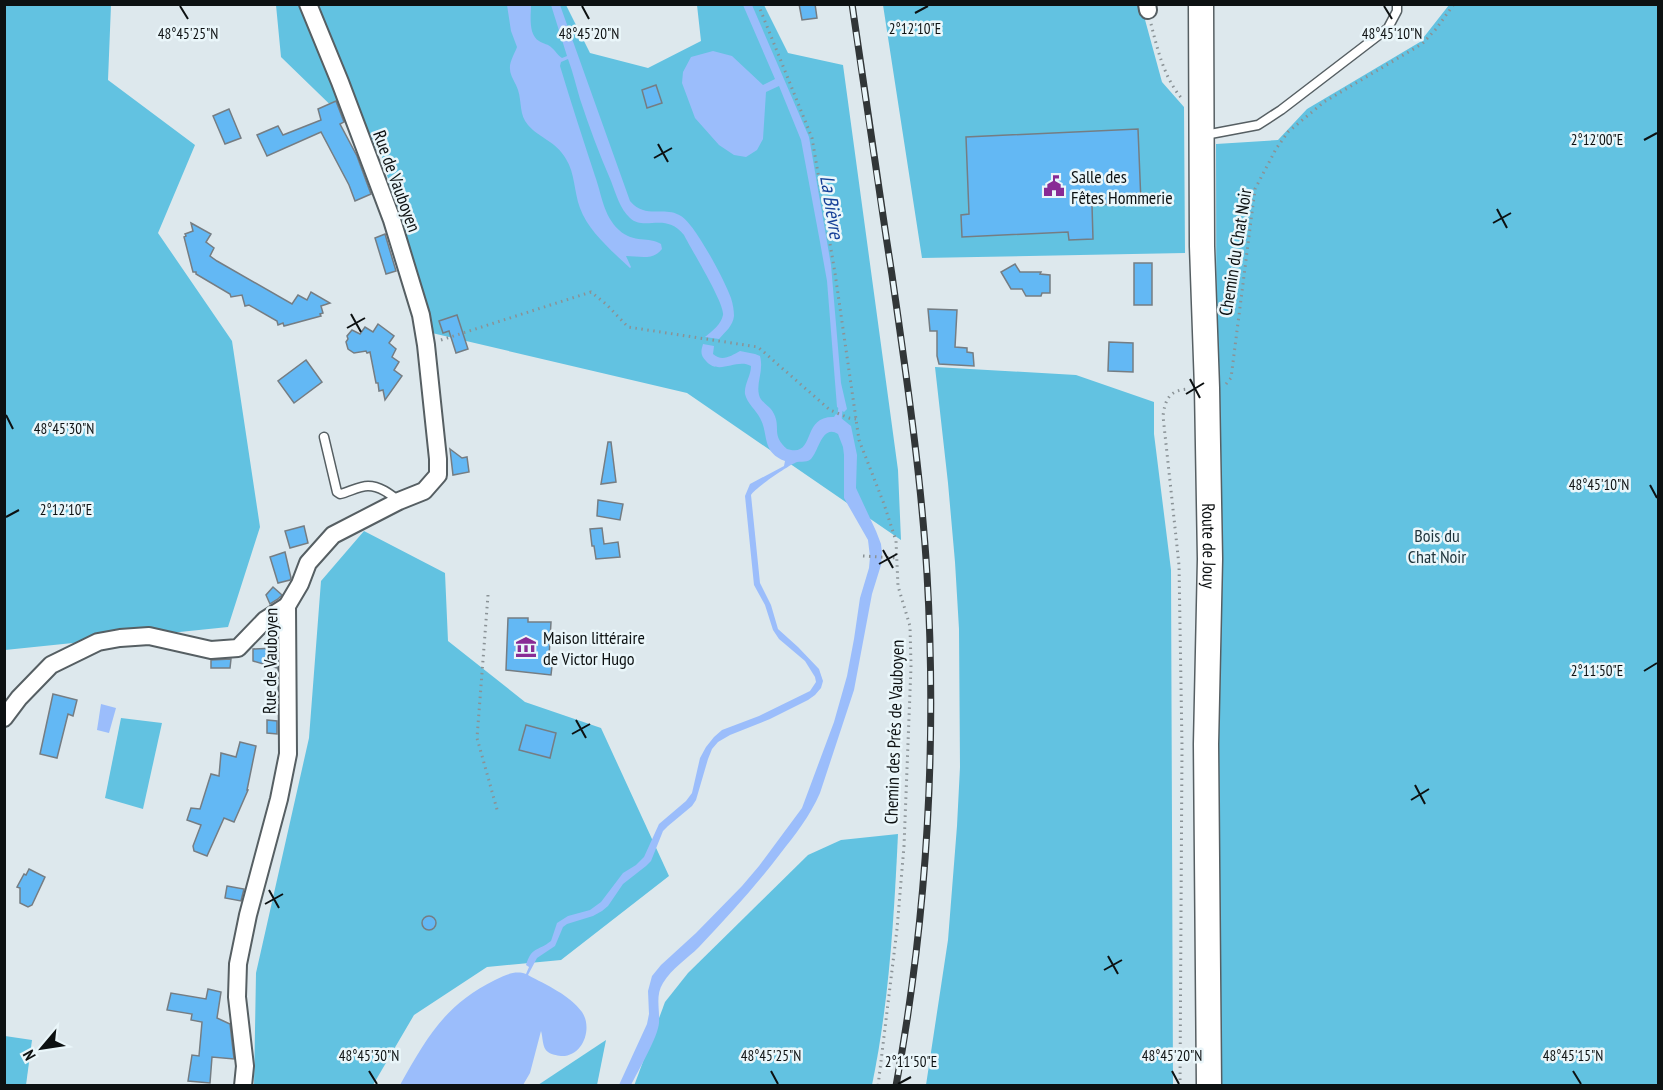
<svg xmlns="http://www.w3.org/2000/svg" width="1663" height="1090" viewBox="0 0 1663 1090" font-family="'PT Sans Narrow',sans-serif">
<rect width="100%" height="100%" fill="#dde8ed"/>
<g fill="#62c2e1">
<path d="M4,5h107l-3,75 87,65 -37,88 74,108 28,186 -32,100 -223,23z"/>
<path d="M276,5h290l24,48 58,15 53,-27 -4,-36h67l24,48 55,12 55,405 3,70 -214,-147 -255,-60 -51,-179 -100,-97z"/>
<path d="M883,5h258l21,77 22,25 1,146 -263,5z"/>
<path d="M1449,5h209v1080h-440l-2,-941 62,-4 29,-31 113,-67z"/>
<path d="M935,367l141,8 78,27v32l17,136 2,515h-247l22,-145 9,-114 3,-59 -1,-138 -4,-67 -7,-79z"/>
<path d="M364,531l81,42 3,68 77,61 76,26 68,148 -108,84 -74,7 -73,48 -41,70 -119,1 2,-113 53,-235 12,-157z"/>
<path d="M121,718l41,5 -19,86 -38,-11z"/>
<path d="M898,834c-4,84 -9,169 -26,251l-238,1 31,-84 23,-29 120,-118 33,-15z"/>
<path d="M5,1036l27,4 -6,45h-21z"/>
<path d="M606,1040l-9,45h-59z"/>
</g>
<g fill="#9bbdfb">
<path d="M507,5h24c0,11 -3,29 8,36 4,3 10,3 13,7 4,3 5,7 10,10l5,-2 -16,-51h9l70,196c16,19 34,4 51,15 14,8 44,65 50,82 2,6 3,13 3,18 -1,10 -9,16 -15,23l-14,-2c7,-6 16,-12 18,-22 2,-11 -32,-66 -39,-80 -19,-24 -39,-3 -54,-17 -10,-9 -14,-24 -19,-37 -12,-27 -22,-55 -31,-82 -4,-13 -7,-27 -12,-40l-7,3 -1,4c11,37 23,73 35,110 7,19 8,39 24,54 15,14 30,6 42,14l1,5c-9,12 -23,7 -36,7l5,11 -1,1c-17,-16 -42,-37 -50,-60 -6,-16 -5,-35 -14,-49 -10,-18 -27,-21 -38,-34 -9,-10 -6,-23 -10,-35 -2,-7 -8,-14 -8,-21 -1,-7 5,-16 7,-22l-6,-16z"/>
<path d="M743,5h9l57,132 22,128 10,118 6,26 -3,3 -7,-5 -10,-126 -7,-39 -19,-102 -22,-54 -13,6 -3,47 -6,11 -11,7 -12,-2 -15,-10 -24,-27 -13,-35 1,-11 8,-15 22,-6 19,5 31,29 12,-6z"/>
<path d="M703,344l11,2 -1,8c9,8 18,2 27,-3l15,3 5,2c4,15 -4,26 -1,39 2,8 12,11 15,19 7,14 -3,21 13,35 30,9 13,-33 47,-32l2,-3 15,12 6,29 -1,33 20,43 5,13 1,9 -1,12 -9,29 -18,96 -34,103c-10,23 -25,42 -40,61 -25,33 -53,63 -81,93 -12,12 -27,21 -36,36 -8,13 -3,26 -4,40 -1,14 -21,48 -28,62h-12l28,-61 2,-10 -1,-23 4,-15 9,-11 35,-32 46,-47 17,-20 43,-58 32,-86 13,-46 7,-37 6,-41 9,-30 1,-11 -2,-17 -24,-42v-43l-1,-8 -5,-13c-16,-10 -19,17 -27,25 -4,4 -9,2 -14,3 -8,3 -42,26 -46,33l9,88 11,22 7,24 20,18 21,22 4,12 -2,7 -6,7 -7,5 -38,19 -40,16 -12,7 -6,7 -4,10 -12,41 -4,6 -24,20 -5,5 -12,30 -5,5 -23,18 -15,22 -6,5 -9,5 -26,8 -4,3 -8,19 -18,12 -9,17c18,10 42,20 54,37 11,16 1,45 -21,44 -5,-1 -9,-1 -13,-4 -6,-4 -5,-15 -7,-21l-11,42 -7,12h-123c26,-46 44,-80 95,-105 10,-5 20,-10 31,-6l3,-7 -3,-2c6,-19 11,-13 25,-24l6,-18 11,-7 22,-6 11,-8 22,-29 13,-8 8,-8 15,-33 27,-23 6,-8 8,-35 6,-11 8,-10 8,-7 37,-14 51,-25 6,-9 -1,-5 -10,-16 -26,-22 -6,-9 -8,-25 -11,-20 -9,-89 5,-12 34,-18 1,-5c-24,-9 -16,-27 -25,-43 -4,-8 -13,-15 -15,-24 -1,-10 6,-18 6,-28 -15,-8 -32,10 -45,-5 -6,-6 -5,-10 -3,-17z"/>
<path d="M101,704l15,4 -7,25 -12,-3z"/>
</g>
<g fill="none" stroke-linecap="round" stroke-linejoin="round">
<path stroke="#9bbdfb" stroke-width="4.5" d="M839,422l2,-18"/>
</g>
<g fill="#63b8f4" stroke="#757d83" stroke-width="1.5">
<path d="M799,4h16l2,14 -15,2z"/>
<path d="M656,85l6,18 -15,5 -5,-18z"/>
<path d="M336,101l8,21 -4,2 17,32 14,38 -16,7 -6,-16 -28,-53 -54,24 -10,-21 21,-9 5,9 38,-15 -3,-11z"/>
<path d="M229,109l12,29 -16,6 -12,-28z"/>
<path d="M1138,129l3,74 -49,2 1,34 -24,1 -1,-8 -106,5 -1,-22 8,-1 -3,-77z"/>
<path d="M191,223l20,11 -5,8 8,6 -4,8 7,5 75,43 6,-9 9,5 4,-8 19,11 -9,3 2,7 -3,1 1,2 -37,10 -1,-3 -5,2 -1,-4 -28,-16 -4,1 -3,-11 -11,2 -1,-3 -34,-20v-2h-3l-9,-35 2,-1 -1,-2 8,-3z"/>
<path d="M385,234l11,37 -10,3 -11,-36z"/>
<rect x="1134" y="263" width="18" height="42"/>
<path d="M1015,264l5,8h21l-1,2 10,1v18h-8l-1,3h-15l-4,-7h-11l-10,-17z"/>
<path d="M928,309l29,1 -2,37 12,1v4l6,1 1,13 -35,-2 -2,-8v-25h-7z"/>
<path d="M457,315l11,34 -12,4 -7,-22 -6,2 -4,-12z"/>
<path d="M378,324l16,12 -5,7 7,6 -4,8 7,5 -5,8 8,6 -17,24 -2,-10 -4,1 -1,-8h-2l-6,-31 -3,1 -1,-2 -12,2 -6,-4 -2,-7 2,-3 -1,-3 5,-6 8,4 5,-7 8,5z"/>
<path d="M1109,342l24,1v29l-25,-1z"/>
<path d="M306,360l16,22 -28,21 -16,-22z"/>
<path d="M608,442h3l5,40 -15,2z"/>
<path d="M450,449l12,9 5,-1 2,15 -16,3z"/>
<path d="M598,500l25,4 -3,16 -23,-4z"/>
<path d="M304,526l4,17 -18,5 -5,-17z"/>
<path d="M602,528l2,16 14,-2 2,15 -24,2 -2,-13h-2l-2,-17z"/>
<path d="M285,552l6,26 -1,2 -12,3 -8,-26z"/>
<path d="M273,587l9,8 -4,4 -8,5 -4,-9z"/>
<path d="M508,618h20v4h23l-2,35h4l-2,18 -45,-5z"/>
<path d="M277,648v20l-24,-7v-12z"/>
<path d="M231,659l-1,9h-19v-8z"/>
<path d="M53,694l24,6 -4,16 -5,-2 -11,44 -17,-4z"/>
<path d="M267,720l10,1v13l-10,-1z"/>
<path d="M526,725l30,8 -6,25 -31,-8z"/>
<path d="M240,742l16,4 -9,44h1l-14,32 -10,-4 -17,38 -13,-5 -1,-5 8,-21 -14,-5 4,-12 9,1 11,-35 8,2 2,-23 15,4z"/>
<path d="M29,869l16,8 -13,28 -4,2 -8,-4v-15l-3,-1 7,-13 2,1z"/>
<path d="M227,886l17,3 -3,12 -16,-3z"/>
<circle cx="429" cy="923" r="7"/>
<path d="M208,989l13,3 -4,26 13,6 4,35 -22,-2 -2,26 -22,-2 4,-26 7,1 3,-34 -11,-2 1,-6 -25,-4 4,-17 35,6z"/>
</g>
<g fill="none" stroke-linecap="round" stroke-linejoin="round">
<defs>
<g id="service">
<path d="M1205,135l53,-10 23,-15 107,-82 9,-17v-7"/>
<path d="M324,437l13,55 3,2c9,-2 19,-8 28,-8 12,0 22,8 31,15"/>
</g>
<g id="minor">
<path d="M1147,4l1,6"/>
<path d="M4,718l15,-20 32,-33 47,-23 22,-4 29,-2 62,14 27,-2 27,-28 22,-14"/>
<path d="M243,1086l2,-20 -8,-69 1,-33 10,-49 31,-116 9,-45 -1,-148 13,-22 8,-21 25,-28 66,-34 25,-10 14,-16v-16l-12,-114 -5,-30 -29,-95 -52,-138 -32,-78"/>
</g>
<g id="secondary">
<path id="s1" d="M1201,4l1,242 5,142 3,171 -4,185 3,342"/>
</g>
</defs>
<use href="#service" stroke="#565f63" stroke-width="11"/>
<use href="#minor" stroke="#565f63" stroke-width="20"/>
<use href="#secondary" stroke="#565f63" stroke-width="27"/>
<g stroke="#8a9296" stroke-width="3" stroke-dasharray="1.5 4.5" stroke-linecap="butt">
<path d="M758,4l54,134 23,135 24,167 25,64 12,37 2,45 12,40 1,40 -7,180 -7,83 -19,157"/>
<path d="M1151,24c7,27 13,54 32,76"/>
<path d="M441,340l150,-48 15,12 22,23 130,20 72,63 19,8 7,1"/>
<path d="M1226,384l5,-6 24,-189 21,-40 12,-17 36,-30 98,-58 14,-15 18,-25"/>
<path d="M863,556l34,2"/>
<path d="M488,595l-11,143 21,75"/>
<path d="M1180,1086l2,-340 -3,-181 -16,-149c2,-17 7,-26 25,-27"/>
</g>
<use href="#service" stroke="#fff" stroke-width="8"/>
<use href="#minor" stroke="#fff" stroke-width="16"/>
<use href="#secondary" stroke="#fff" stroke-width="24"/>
<defs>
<path id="rail" d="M852,4c13,91 26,181 40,271 14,99 29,199 35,299 10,170 0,343 -31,512"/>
</defs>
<use href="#rail" stroke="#313638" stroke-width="7"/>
<use href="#rail" stroke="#eaf6fa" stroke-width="4.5" stroke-dasharray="14" stroke-linecap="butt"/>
</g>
<path fill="none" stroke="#0d1112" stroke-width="2" d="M180,6l8,13M582,6l7,13M1384,6l8,13M915,13l13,-7M1644,140l13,-7M658,144l10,18M654,158l18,-10M1497,209l10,19M1493,223l18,-10M351,314l10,18M347,328l18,-10M1190,379l10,19M1186,394l18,-11M6,415l7,14M1650,485l7,13M6,517l13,-7M883,550l10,18M879,564l18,-10M1644,671l13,-8M576,720l10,18M572,734l18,-10M1415,785l10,19M1411,800l18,-11M269,890l10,18M265,904l18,-10M1108,956l10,18M1104,970l18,-10M369,1071l8,13M771,1071l7,13M1172,1071l7,13M1573,1071l8,13M898,1084l13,-7"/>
<defs>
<symbol id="civic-bare" viewBox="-9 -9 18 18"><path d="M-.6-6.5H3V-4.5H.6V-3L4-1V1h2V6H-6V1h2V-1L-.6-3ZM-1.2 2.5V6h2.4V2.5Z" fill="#882b95" stroke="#eaf6fa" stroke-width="2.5" paint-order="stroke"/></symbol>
<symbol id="museum-bare" viewBox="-9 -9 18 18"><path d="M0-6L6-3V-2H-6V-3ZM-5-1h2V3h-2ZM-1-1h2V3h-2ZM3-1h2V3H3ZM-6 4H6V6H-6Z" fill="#882b95" stroke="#eaf6fa" stroke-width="2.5" paint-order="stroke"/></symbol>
</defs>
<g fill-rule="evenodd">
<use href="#civic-bare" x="1039" y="171" width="30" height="30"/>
<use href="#museum-bare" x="511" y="632" width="30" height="30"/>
</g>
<g text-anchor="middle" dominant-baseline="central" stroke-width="5" stroke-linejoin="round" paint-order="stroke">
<g font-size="18" fill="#0d1112" stroke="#eaf6fa" text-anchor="start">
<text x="1071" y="176">Salle des<tspan x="1071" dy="21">Fêtes Hommerie</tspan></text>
<text x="543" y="637">Maison littéraire<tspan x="543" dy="21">de Victor Hugo</tspan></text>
</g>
<g font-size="18" fill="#0d1112" stroke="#eaf6fa">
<text transform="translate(397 181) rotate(70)">Rue de Vauboyen</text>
<text transform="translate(1235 252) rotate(-81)">Chemin du Chat Noir</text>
<text stroke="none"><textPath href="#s1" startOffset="542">Route de Jouy</textPath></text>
<text transform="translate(270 661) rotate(-89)">Rue de Vauboyen</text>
<text transform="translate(894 732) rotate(-88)">Chemin des Prés de Vauboyen</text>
</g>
<g font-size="18" fill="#1e333b" stroke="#eaf6fa">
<text x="1437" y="535">Bois du<tspan x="1437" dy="21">Chat Noir</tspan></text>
</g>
<g font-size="20" font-style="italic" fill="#164198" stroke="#eaf6fa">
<text transform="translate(832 207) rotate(81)">La Bièvre</text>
</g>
</g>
<g font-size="15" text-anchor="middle" fill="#0d1112" stroke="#eaf6fa" stroke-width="5" stroke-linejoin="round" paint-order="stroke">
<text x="915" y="34">2°12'10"E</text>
<text x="188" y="39">48°45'25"N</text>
<text x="589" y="39">48°45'20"N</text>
<text x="1392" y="39">48°45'10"N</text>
<text x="1597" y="145">2°12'00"E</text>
<text x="64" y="434">48°45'30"N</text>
<text x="1599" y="490">48°45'10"N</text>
<text x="66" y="515">2°12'10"E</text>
<text x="1597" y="676">2°11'50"E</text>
<text x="369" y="1061">48°45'30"N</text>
<text x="771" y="1061">48°45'25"N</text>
<text x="1172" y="1061">48°45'20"N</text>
<text x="1573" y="1061">48°45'15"N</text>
<text x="911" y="1067">2°11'50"E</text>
</g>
<rect width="1663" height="1090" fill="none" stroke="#0d1112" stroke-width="12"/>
<g transform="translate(42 1048) rotate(241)" stroke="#eaf6fa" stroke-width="4.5" paint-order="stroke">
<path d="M0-4.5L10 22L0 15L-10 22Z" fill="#0d1112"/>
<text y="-9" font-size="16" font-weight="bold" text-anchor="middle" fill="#0d1112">N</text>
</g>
</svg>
